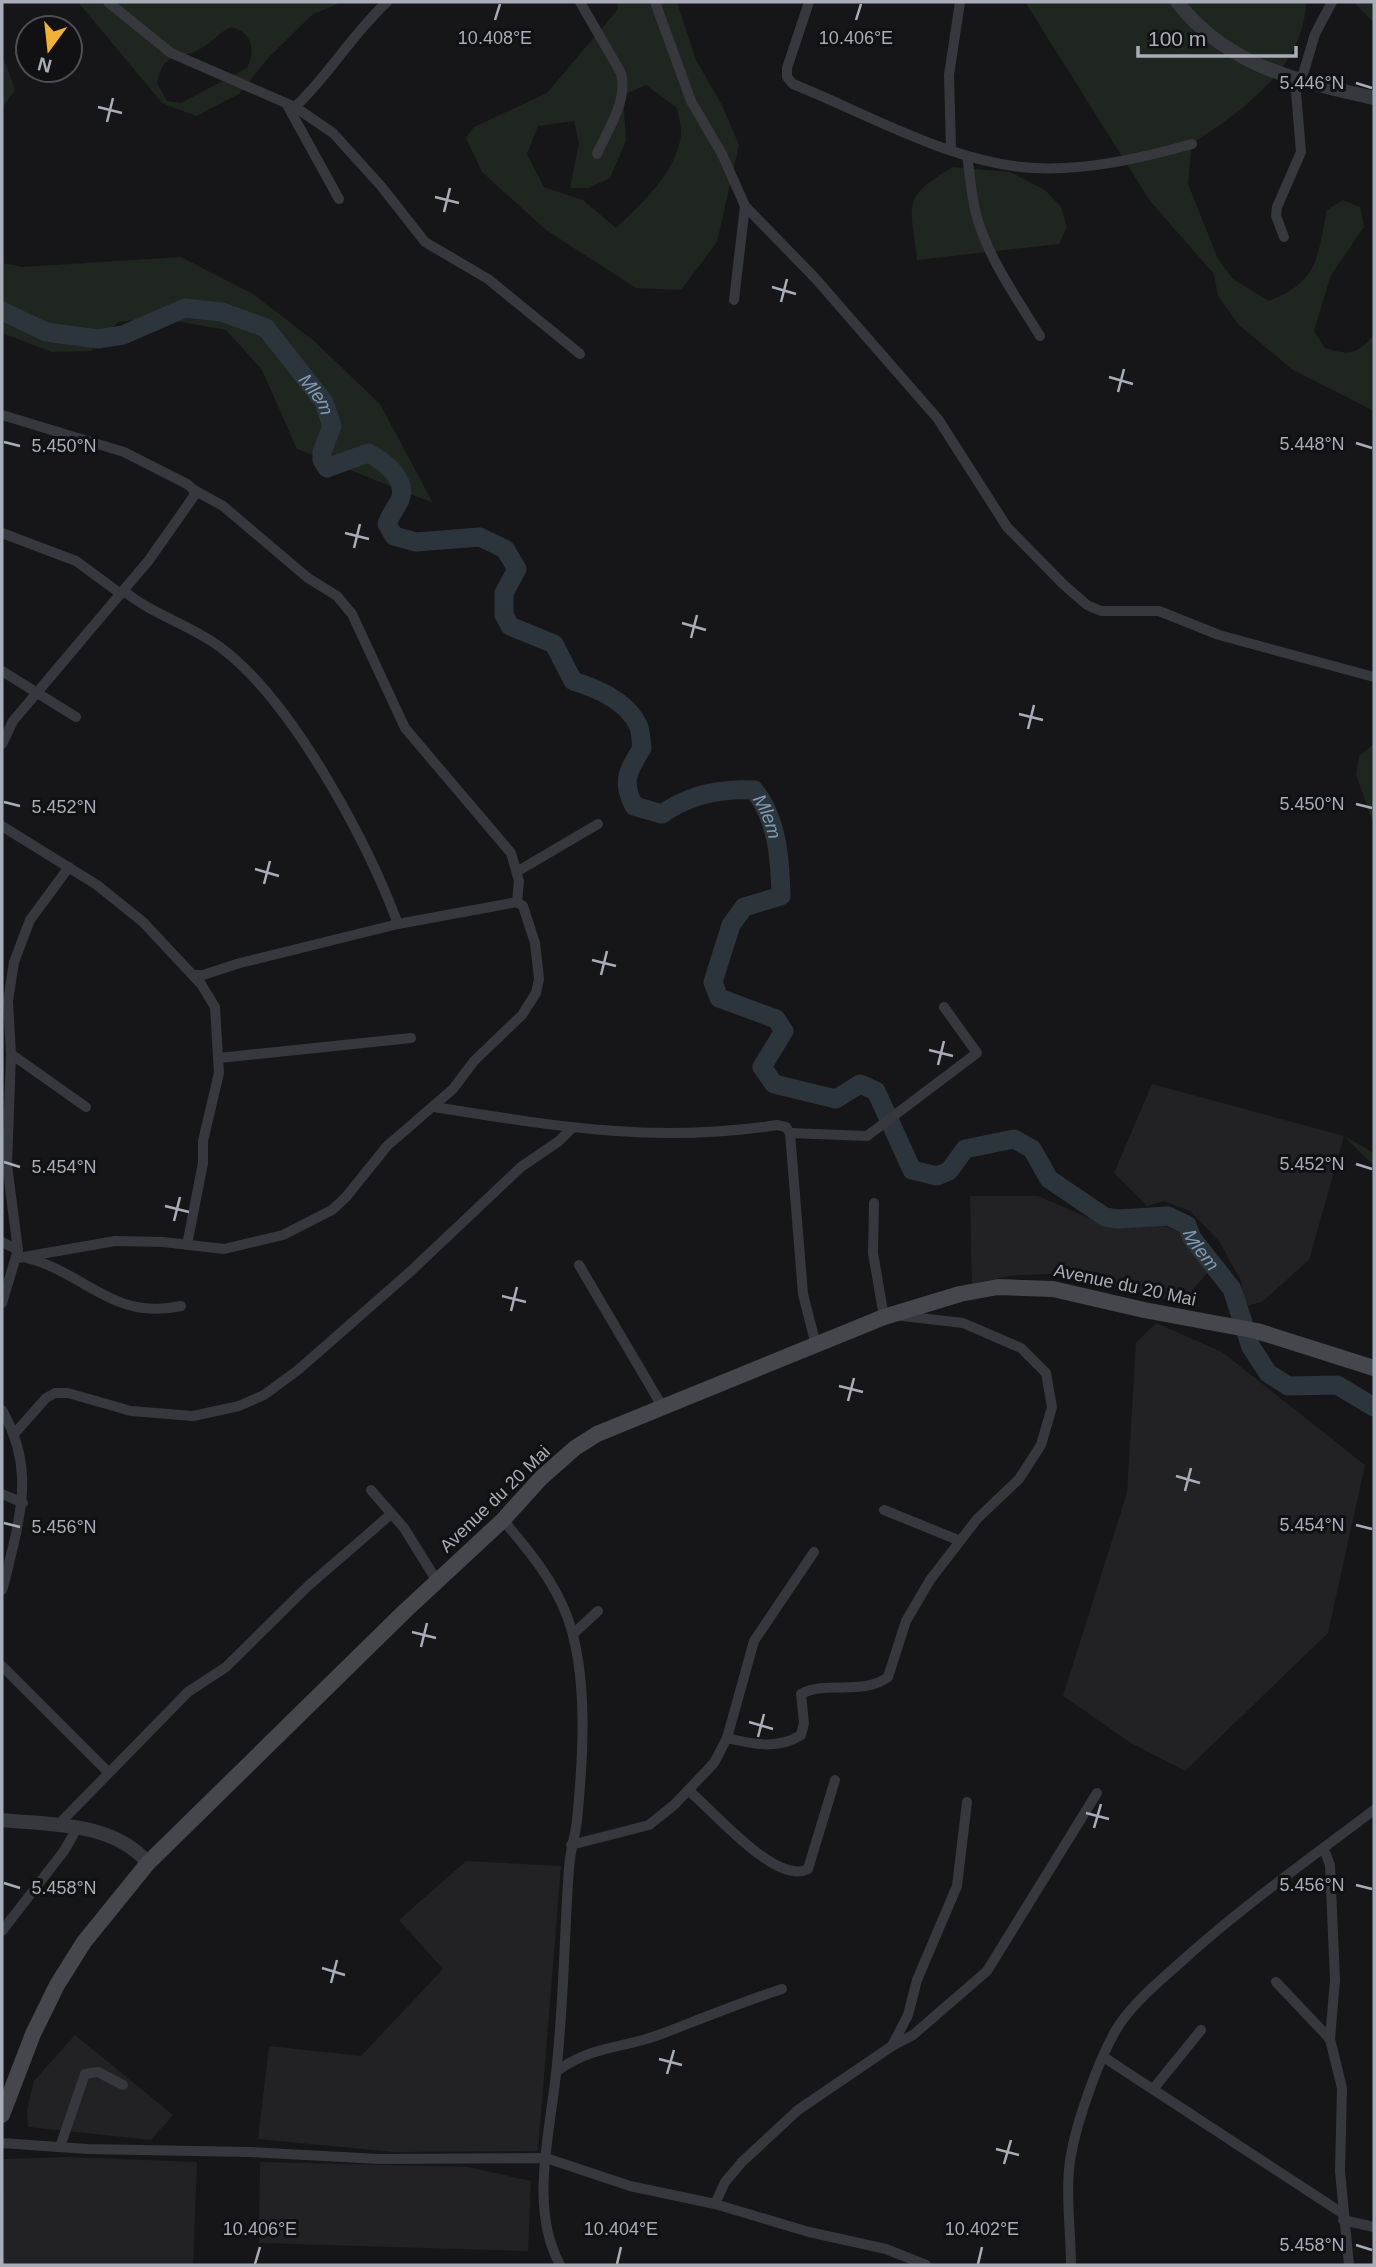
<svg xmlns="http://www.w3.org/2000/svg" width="1376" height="2267" viewBox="0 0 1376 2267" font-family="Helvetica,sans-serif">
<rect width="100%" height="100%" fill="#161618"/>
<g fill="#222225">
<path d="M1152,1084l192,52 -35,124 -47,42 -16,4 -5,-25 -22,-40 -29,-30 -26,-10 -17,5 -33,-33z"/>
<path d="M970,1196h68l51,22 71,6 24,10 28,34 -19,21 -3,16 -126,-32 -55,3 -37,8z"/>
<path d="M1156,1323l66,29 143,113 -37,168 -143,138 -54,-28 -68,-47 64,-203 9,-150z"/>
<path d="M466,1861l95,5 -23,285 -145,1 -135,-13 11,-93 92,10 82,-87 -44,-49z"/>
<path d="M75,2035l98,80 -22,25 -123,-13 -1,-17 7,-29z"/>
<path d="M67,2157l130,5 -4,103h-191l2,-106z"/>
<path d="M260,2162l208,5 63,14 -3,70 -269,-8z"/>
</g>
<g fill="#1e261f" fill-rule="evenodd">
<path d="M78,2h265l-30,12 -43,42 -31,38 -43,22 -34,-13zM231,27c21,5 25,23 16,41l-66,35 -14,-2 -10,-18c9,-35 18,-20 43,-34 12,-6 19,-17 31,-22z"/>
<path d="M617,2h60l19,58 26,45 17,40 -22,97 -36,48 -45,-2 -90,-58 -64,-58 -16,-34 8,-11 73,-34 71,-84zM646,85l31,23c1,8 5,18 4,27 -5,38 -39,68 -65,93l-33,-28 -39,-13 -17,-33 11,-28 36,-5 5,22 -9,45h19l21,-10 16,-37 -3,-46z"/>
<path d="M1025,2h281c-2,67 -64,108 -114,142l-4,40 30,75 15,20 36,22c50,-20 48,-43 58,-91l16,-10 17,7 4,20 -33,48 -17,56 11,17c25,8 32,6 49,-13v76l-81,-41 -54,-45 -21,-29 -4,-22 -64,-73z"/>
<path d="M1354,2h20v22v-1z"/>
<path d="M2,54l13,36 -13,18z"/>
<path d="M953,167l57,5 35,18 16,17 6,20 -8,17 -142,16c-6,-57 -17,-62 36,-93z"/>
<path d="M181,257l72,37 60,46 67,64 53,99 -136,-54 -35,-79 -36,-40 -67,-12 -41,4 -27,29 -39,1 -50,-19v-70l21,4z"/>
<path d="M1374,744v82l-18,-52 3,-18z"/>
<path d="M1344,1136l30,17v13z"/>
</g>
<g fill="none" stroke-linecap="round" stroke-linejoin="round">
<path stroke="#2c353c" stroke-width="19" id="s1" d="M2,311l44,21 52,7 25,-4 62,-27 37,4 44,16 58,74 8,24 -10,26v8l5,8 41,-15c16,8 40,26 32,47 -4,8 -10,15 -13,24l7,12 22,6 64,-5 25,12 12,20 -13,24v22l6,11 44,18 19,37c23,7 54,20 65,44 3,6 3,16 4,23 -14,23 -21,33 -8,58l28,8c28,-20 58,-26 92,-24 24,30 26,70 27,106l-37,11 -13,18 -18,57 6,16 57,21 8,12 -22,36 12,17 62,15 24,-15 16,7 36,79 25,6 12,-5 16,-22 49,-10 18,10 17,30 56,38 13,2 50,-3 19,9 5,13 40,51 19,58 17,26 20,13 49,-1 37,22"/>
<g stroke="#37383d" stroke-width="10">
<path d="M108,2l63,51 124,54 38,26 48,53 44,56 63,37 92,75"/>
<path d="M580,2l41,71c7,28 -13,56 -24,81"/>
<path d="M655,2l36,99 31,53 23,52 70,72 123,141 69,108 56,57 24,21 14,6h58l60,24 155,42"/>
<path d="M809,2l-22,66v9l6,7c75,30 160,80 241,84 52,3 108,-10 158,-24"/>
<path d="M1301,81l14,-47 17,-32"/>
<path d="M286,103l53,96"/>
<path d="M295,107c34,-32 58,-74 92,-105"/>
<path d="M951,149l-2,-74 11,-73"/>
<path d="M967,156c3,18 4,36 8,54 11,45 41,87 65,126"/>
<path d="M1284,237l-8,-21 1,-9 24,-55 -6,-72"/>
<path d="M734,300l11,-94"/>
<path d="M2,415l122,37 63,32 7,6v6l-45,64 -136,161 -11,23"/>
<path d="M2,533l74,28 45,33"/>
<path d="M124,591c29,24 67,34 96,56 72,53 147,194 178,277"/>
<path d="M2,671l74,46"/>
<path d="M2,826l95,59 46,37 58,62 14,23 4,66 -16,68v22l-16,82"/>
<path d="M518,871l80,-47"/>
<path d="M193,975h10l37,-12 158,-39 119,-22"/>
<path d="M11,1054l75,53"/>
<path d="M219,1058l192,-20"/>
<path d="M434,1107c120,19 222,37 343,18l9,2 4,6 13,161 13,51"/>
<path d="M790,1133l77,3 110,-83 -33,-46"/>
<path d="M874,1203l-1,50 11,64"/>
<path d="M2,1242l16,8"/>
<path d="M18,1258l97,-17 48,1 61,7 59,-14 49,-25 14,-13 41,-51 66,-57 21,-28 48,-46 14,-22 3,-14 -4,-36 -12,-37 -6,-4 2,-21 -8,-28 -106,-125 -53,-114 -15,-18 -29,-18 -85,-72 -29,-16"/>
<path d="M27,1258c59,15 86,63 154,48"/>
<path d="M579,1265l83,141"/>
<path d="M2,1303l16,-53 -11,-85 4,-111 -3,-53 6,-39 16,-42 39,-53"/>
<path d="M2,1410c27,48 23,86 11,137 -4,14 -6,29 -11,43"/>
<path d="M15,1433l31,-35 9,-5h13l63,18 62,5 46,-10 25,-11 34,-25 113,-99 110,-104 38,-26 13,-13"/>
<path d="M371,1490l33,38 33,53"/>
<path d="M2,1494l21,9"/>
<path d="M884,1510l74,30"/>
<path d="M503,1520c25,30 50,59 64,96 22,59 16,143 10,205 -2,15 -7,31 -8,47 -5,68 -5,137 -13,205 -6,62 -27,134 4,192"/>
<path d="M573,1634l25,-23"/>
<path d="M2,1666l106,106"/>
<path d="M727,1738c25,6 51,12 74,-3l3,-12 -3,-29c26,-14 62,2 87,-17l18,-56 24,-41 47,-61 42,-40 22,-34 11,-38 -6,-34 -25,-25 -58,-25 -69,-8"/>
<path d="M689,1791c24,19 87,95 119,78l27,-89"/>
<path d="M58,1825l130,-133 38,-25 82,-81 82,-71"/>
<path d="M571,1845l78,-20 25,-20 40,-42 13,-25 27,-97 60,-89"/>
<path d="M1324,1849l6,16 5,115 -5,59 12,49 -2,83 9,94"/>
<path d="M2,1931l62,-80 12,-21"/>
<path d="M1276,1982l54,57"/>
<path d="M892,2046l21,-11 74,-64 110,-178"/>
<path d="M1105,2058l237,155"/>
<path d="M557,2071c38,-27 67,-22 107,-38 39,-15 78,-31 118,-44"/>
<path d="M1154,2088l47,-58"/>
<path d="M2,2143l85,6 162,3 130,7 167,-1 84,28 85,18 94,28 77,17 40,16"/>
<path d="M60,2147l25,-73 13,-2 25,13"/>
<path d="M715,2204l10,-22 17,-20 56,-52 94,-64 16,-31 9,-35 40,-94 10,-84"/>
<path d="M1343,2220l31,7"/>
<path d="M1071,2265c0,-31 -5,-64 -2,-95 3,-38 30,-113 50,-145 17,-25 41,-44 63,-64 61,-55 127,-102 192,-151"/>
</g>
<g stroke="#37383d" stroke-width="14">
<path d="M1177,2c52,66 120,78 197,96"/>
<path d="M2,1820c50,5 111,2 146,43"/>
</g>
<path stroke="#45474d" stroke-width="16" d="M2,2115l31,-81 24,-49 27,-43 64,-79 256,-251 99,-92 38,-42 34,-30 22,-14 287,-117 76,-23 38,-7 55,2 91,21 113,21 117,37"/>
</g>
<path fill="none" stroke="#a8adb8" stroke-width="2.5" d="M495,20l5,-16M856,20l5,-16M1356,83l16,5M98,107l24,6M107,122l6,-24M435,197l24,6M444,212l6,-24M772,287l24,7M781,302l6,-23M1109,377l24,7M1118,392l6,-23M4,442l16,4M1356,443l16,5M345,533l24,6M354,548l6,-24M682,623l24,7M691,638l6,-23M1019,714l24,6M1028,729l6,-24M4,802l16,4M1356,804l16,4M255,869l24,7M264,884l6,-23M592,960l24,6M601,975l6,-24M929,1050l24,6M938,1065l6,-24M4,1162l16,5M1356,1164l16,5M165,1206l24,6M174,1221l6,-24M502,1296l24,6M511,1311l6,-24M839,1386l24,6M848,1401l6,-23M1176,1476l24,7M1185,1491l6,-23M4,1523l16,4M1356,1525l16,4M412,1632l24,6M421,1647l6,-24M749,1722l24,7M758,1737l6,-23M1086,1813l23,6M1094,1828l7,-24M4,1883l16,5M1356,1885l16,4M322,1968l23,7M331,1983l6,-23M659,2059l23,6M667,2074l7,-24M996,2149l23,6M1004,2164l7,-24M1356,2245l16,5M255,2264l5,-17M617,2264l4,-17M978,2264l4,-17"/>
<g text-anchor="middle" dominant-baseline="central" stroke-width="6" stroke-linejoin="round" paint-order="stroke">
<g font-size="18" fill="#a8adb8" stroke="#111113">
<text transform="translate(1125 1285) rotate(12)">Avenue du 20 Mai</text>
<text transform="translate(495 1499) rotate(-44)">Avenue du 20 Mai</text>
</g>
<g font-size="19" font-style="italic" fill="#7f9bb3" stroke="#111113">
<text stroke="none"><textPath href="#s1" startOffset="362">Mlem</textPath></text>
<text stroke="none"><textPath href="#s1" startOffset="1202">Mlem</textPath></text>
<text stroke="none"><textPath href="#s1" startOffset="2107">Mlem</textPath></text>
</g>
</g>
<g font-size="18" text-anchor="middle" fill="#a8adb8" stroke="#111113" stroke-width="6" stroke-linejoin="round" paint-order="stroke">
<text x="495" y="44">10.408°E</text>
<text x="856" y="44">10.406°E</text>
<text x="1312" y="89">5.446°N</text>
<text x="1312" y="450">5.448°N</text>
<text x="64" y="452">5.450°N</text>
<text x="1312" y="810">5.450°N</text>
<text x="64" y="813">5.452°N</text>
<text x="1312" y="1170">5.452°N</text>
<text x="64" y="1173">5.454°N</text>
<text x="1312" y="1531">5.454°N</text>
<text x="64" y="1533">5.456°N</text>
<text x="1312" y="1891">5.456°N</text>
<text x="64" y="1894">5.458°N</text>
<text x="260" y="2235">10.406°E</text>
<text x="621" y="2235">10.404°E</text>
<text x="982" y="2235">10.402°E</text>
<text x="1312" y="2251">5.458°N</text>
</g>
<rect width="1376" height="2267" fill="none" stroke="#a8adb8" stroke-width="7"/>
<g transform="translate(49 49) rotate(195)"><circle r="33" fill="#111113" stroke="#4d4f55" stroke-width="2"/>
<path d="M0-5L12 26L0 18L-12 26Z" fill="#f2b134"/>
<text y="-10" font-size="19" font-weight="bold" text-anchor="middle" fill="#a8adb8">N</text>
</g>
<path d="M1138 46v10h158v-10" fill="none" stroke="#a8adb8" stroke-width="3.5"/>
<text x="1148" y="46" font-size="21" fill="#a8adb8" stroke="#111113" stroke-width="5" paint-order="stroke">100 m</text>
</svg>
